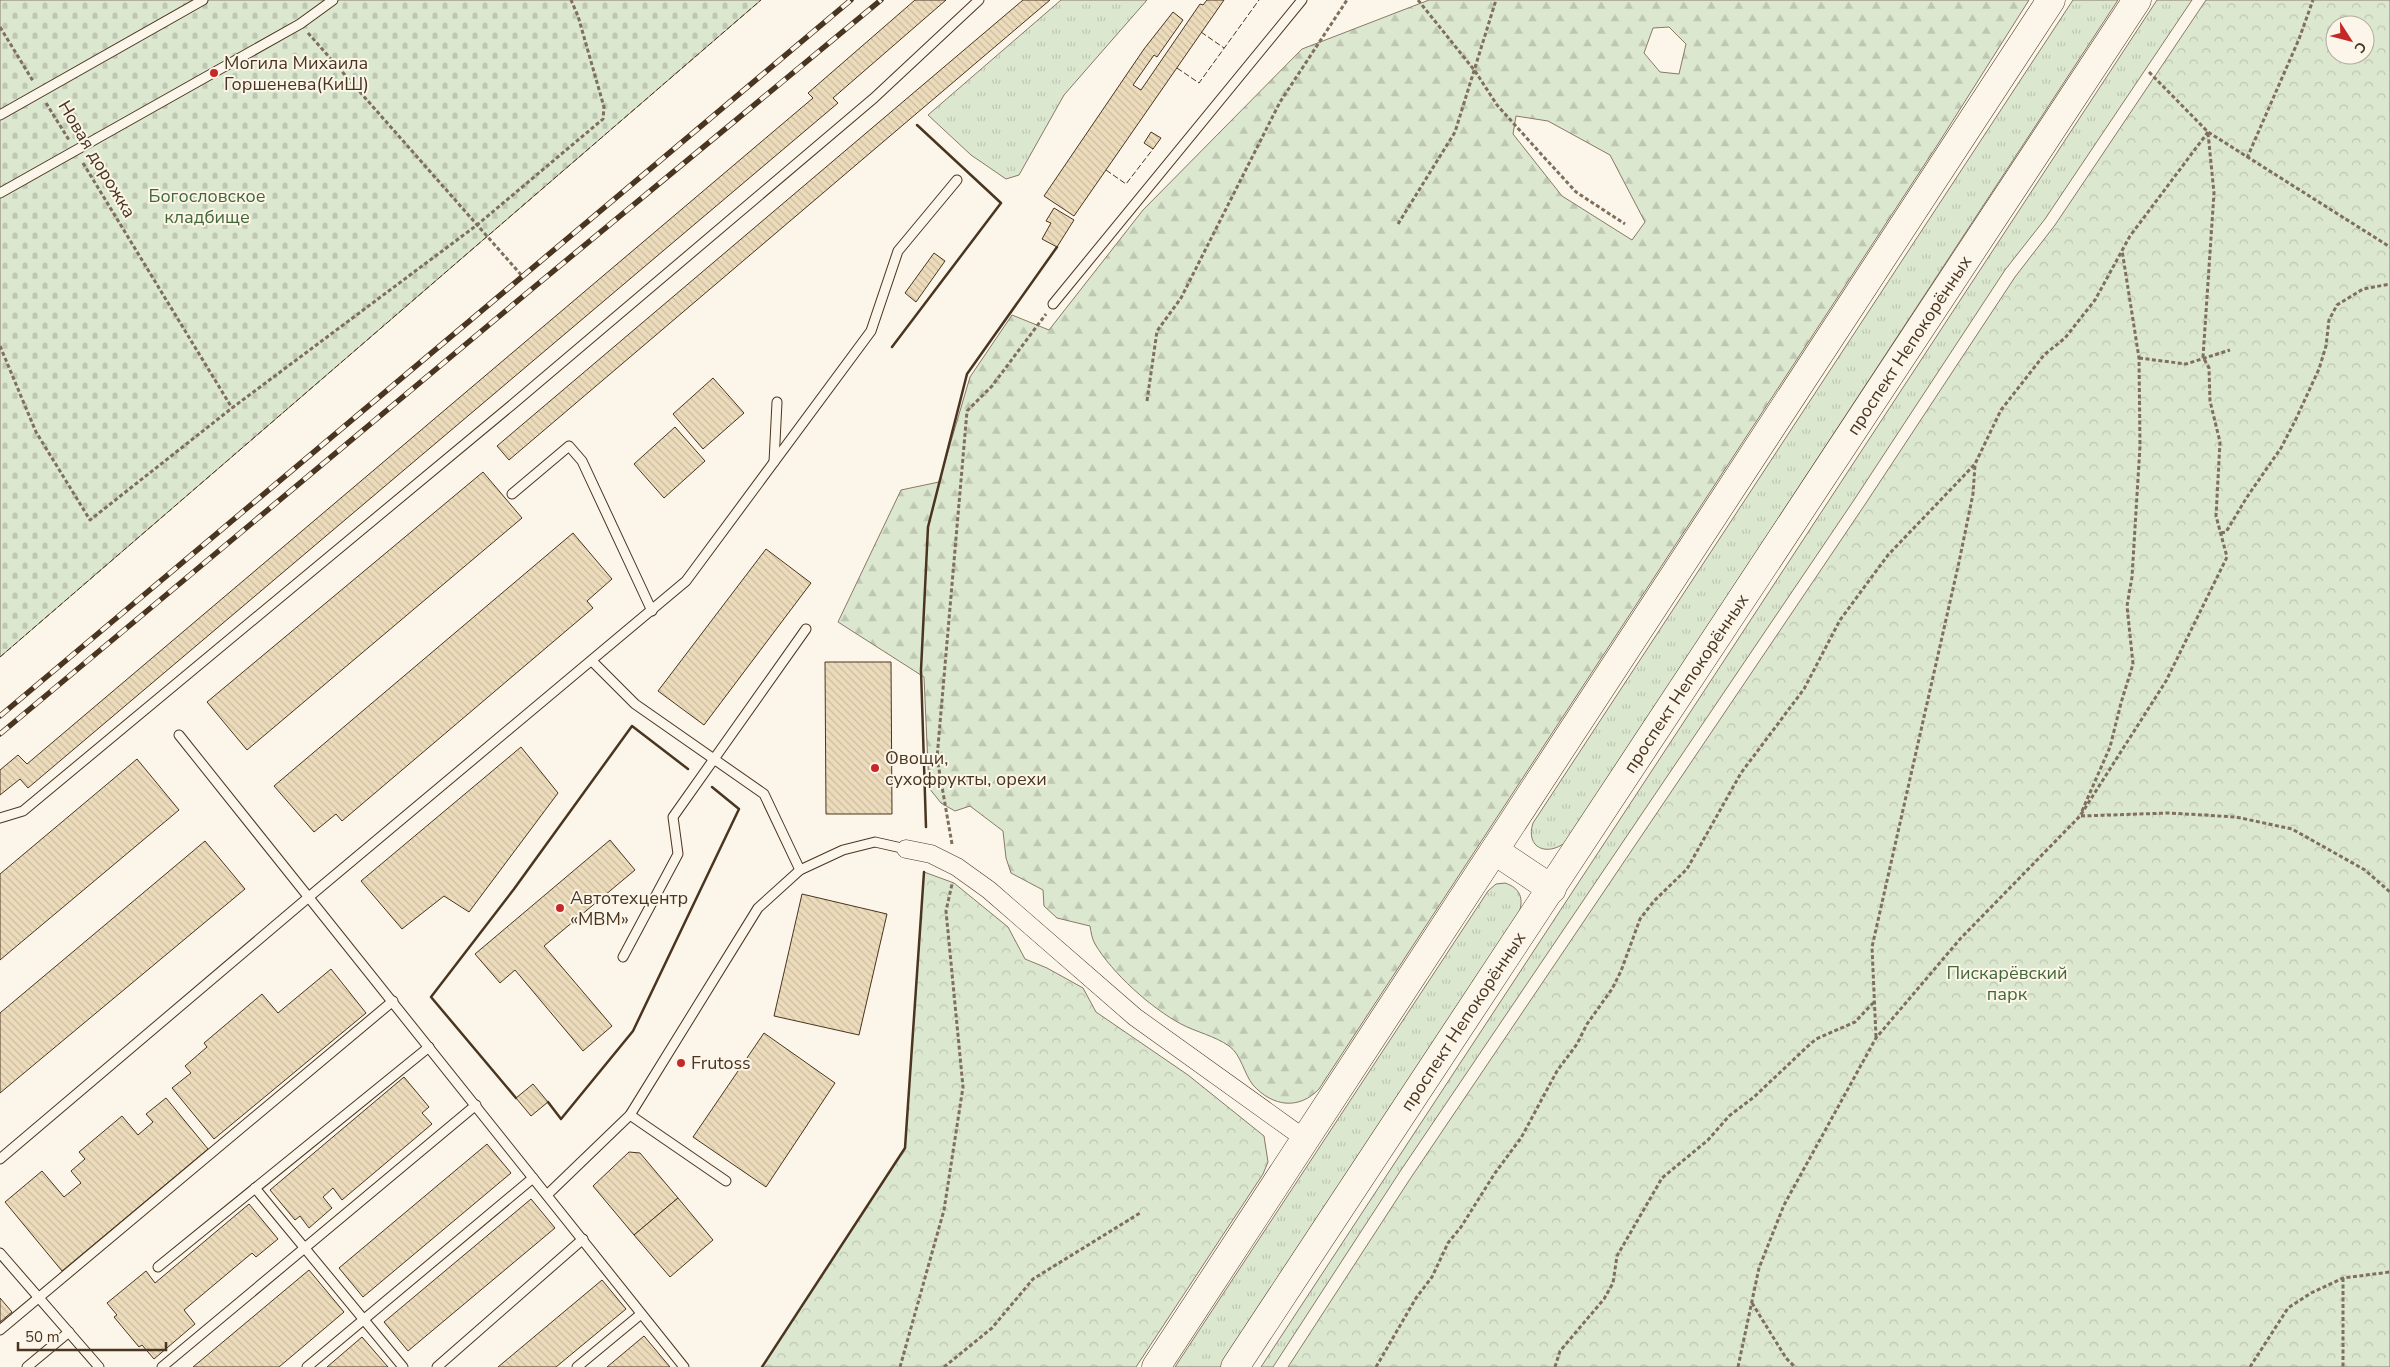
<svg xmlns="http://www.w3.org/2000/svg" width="2390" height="1367" viewBox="0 0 2390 1367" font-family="'Nunito Sans',sans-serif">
<defs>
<pattern id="grass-tufts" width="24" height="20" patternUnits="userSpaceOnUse" patternTransform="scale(1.25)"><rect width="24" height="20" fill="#dce7d0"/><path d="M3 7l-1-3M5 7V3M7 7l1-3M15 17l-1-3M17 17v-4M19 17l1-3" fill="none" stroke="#bec7b2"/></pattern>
<pattern id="forest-firs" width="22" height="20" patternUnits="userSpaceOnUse" patternTransform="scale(1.25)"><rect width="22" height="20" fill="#dce7d0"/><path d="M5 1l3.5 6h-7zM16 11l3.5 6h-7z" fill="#bec7b2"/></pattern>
<pattern id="cemetery-stones" width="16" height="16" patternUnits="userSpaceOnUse" patternTransform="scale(1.25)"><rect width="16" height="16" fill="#dce7d0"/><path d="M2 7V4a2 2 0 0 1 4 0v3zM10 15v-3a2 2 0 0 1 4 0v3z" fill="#bec7b2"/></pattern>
<pattern id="park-crowns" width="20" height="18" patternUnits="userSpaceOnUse" patternTransform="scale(1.25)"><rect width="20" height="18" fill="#dce7d0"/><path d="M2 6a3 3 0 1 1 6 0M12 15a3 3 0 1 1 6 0" fill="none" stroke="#bec7b2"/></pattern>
<pattern id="building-back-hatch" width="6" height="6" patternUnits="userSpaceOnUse" patternTransform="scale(1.25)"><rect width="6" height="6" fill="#ecdcbc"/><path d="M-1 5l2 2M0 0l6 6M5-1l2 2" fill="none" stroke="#ccbda1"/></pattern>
</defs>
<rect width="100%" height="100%" fill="#fbf6e9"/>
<g fill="url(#grass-tufts)" stroke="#887966">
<path d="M1061,0h86l-83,95 -45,80 -13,4 -35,-24 -43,-40z"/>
<path d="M2073,0h45l-552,842c-19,15 -41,6 -33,-19z"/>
<path d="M2157,0h35l-147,219 -40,51 -151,230 -455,673 -126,194h-12z"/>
<path d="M1505,883c15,5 19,15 14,30l-297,454h-47l313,-476 8,-7z"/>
</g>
<path fill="url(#forest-firs)" stroke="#887966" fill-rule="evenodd" d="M1429,0h600l-91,144 -619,945c-20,21 -46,18 -66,-4 -9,-11 -12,-31 -24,-39 -14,-10 -33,-14 -48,-22 -30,-16 -69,-51 -86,-80 -3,-5 -4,-12 -5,-18l-33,-8 -13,-12 -1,-16 -32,-17 -5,-15 -3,-27 -33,-25 -15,5 -14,-8 -12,-15 -5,-111 -86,-55 63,-132 38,-8 31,-105 42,-62 37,15 94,-120 159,-161zM1669,27l17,17 -7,30 -19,-2 -16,-19 9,-25zM1516,116l32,5 62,34 35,67 -13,18 -70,-44 -49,-62z"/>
<path fill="url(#cemetery-stones)" stroke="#887966" d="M0,0h761l-761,657z"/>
<g fill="url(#park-crowns)" stroke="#887966" fill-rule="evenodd">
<path d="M2206,0h184v1367h-1102l122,-188 454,-673 151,-229 40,-52zM2335,25h30v30h-30z"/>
<path d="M924,872l30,11 54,44 17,32 22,9 36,20 13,24 92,63 76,61 4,26 -5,12 -127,193h-374l143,-219z"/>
</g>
<g fill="url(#building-back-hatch)" stroke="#4a3520">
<path d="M915,0h31l-113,98 5,5 -810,685 -8,-9 -20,16v-25l18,-15 9,9 786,-666 -5,-5z"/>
<path d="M1023,0h27l-541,460 -12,-14z"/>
<path d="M1207,0h17l-150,216 -30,-20 100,-147 29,-37 10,8 -26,37 -3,-2 -21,30 8,5 59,-86 3,1z"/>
<path d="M1151,132l10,6 -8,11 -9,-6z"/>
<path d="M1054,208l20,12 -17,27 -15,-8 9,-16 -5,-2z"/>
<path d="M934,253l11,8 -29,41 -11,-9z"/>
<path d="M713,378l31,35 -41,36 -30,-35z"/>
<path d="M675,427l30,34 -41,37 -30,-34z"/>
<path d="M483,472l39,46 -275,232 -40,-48z"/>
<path d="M573,533l39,46 -25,22 6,7 -251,213 -6,-7 -22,18 -40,-46z"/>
<path d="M766,549l45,34 -107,142 -46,-34z"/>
<path d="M825,662h66l1,152h-66z"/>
<path d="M521,747l37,46 -89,119 -25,-16 -42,33 -41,-48z"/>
<path d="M137,759l42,51 -179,150v-86z"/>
<path d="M610,840l25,30 -91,76 68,80 -29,25 -68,-81 -15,13 -25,-29z"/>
<path d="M205,841l40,48 -245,204v-80z"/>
<path d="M802,894l85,20 -28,121 -85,-19z"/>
<path d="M331,969l35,44 -152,126 -42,-51 19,-15 -6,-7 22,-19 -3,-4 58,-49 16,19z"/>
<path d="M764,1033l71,50 -69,104 -73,-50z"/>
<path d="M404,1077l25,30 -7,6 10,11 -90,76 -9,-12 -10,9 9,11 -23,20 -9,-12 -5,4 -25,-30z"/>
<path d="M533,1084l15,18 -17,14 -15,-18z"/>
<path d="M166,1098l42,51 -146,122 -57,-69 37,-31 22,26 17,-14 -10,-12 14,-12 -6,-7 43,-36 16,19 15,-13 -7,-8z"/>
<path d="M487,1144l24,29 -148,124 -24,-29z"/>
<path d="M629,1152l11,1 38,45 -44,37 -41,-49z"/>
<path d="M678,1198l35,42 -43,37 -36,-42z"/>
<path d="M531,1199l24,29 -147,123 -24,-29z"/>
<path d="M249,1204l29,35 -22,18 -4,-4 -68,57 11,14 -41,35 -12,-14 -3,2 -25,-30 3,-2 -10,-12 39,-32 9,12z"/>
<path d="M309,1270l35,42 -65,55h-86z"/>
<path d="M602,1280l24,29 -70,58h-58z"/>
<path d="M0,1298l12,14 -12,10z"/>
<path d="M644,1336l26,31h-63z"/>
<path d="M362,1337l26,30h-61z"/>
</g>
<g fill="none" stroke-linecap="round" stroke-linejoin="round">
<defs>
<g id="lane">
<path d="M0,115l203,-115"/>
<path d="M0,193l300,-169 33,-24"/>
<path d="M1053,304l249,-304"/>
<path d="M774,462l3,-60"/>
<path d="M512,494l57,-48 13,15 70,150"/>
<path d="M592,661l43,43 129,90 36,76"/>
<path d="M179,735l505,632"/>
<path d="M0,818l23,-7 490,-407 361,-306 105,-98"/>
<path d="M623,957l55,-103 -5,-37 133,-188"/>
<path d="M630,1115l96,66"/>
<path d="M0,1159l310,-263 376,-315 185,-250 27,-80 59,-71"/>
<path d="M255,1188l148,179"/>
<path d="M547,1195l83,-80 128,-207 42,-38 43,-20 32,-8 31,7"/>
<path d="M0,1253l99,114"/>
<path d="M158,1267l271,-220"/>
<path d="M0,1330l393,-329"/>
<path d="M27,1367l42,-35"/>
<path d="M162,1367l314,-262"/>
<path d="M307,1367l226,-189"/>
<path d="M437,1367l146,-128"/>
<path d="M577,1367l64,-53"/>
</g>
<path id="street" d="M906,849l25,5 26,13 32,23 146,127 170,122"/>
<g id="primary">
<path d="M1495,851l57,38"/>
<path d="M1156,1367l895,-1367"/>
<path id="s1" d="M1235,1367l902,-1367"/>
</g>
</defs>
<use href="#lane" stroke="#4a3520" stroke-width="11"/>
<use href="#street" stroke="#4a3520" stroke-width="19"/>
<use href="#primary" stroke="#4a3520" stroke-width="29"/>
<g stroke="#7f6f5c" stroke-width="3" stroke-dasharray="4 2.5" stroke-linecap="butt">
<path d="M1418,0l57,71 22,34 45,50 34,37 49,32"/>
<path d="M0,27l33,54"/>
<path d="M308,33l215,244"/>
<path d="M2149,72l59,60 182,115"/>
<path d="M46,103l23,37"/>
<path d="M2247,158l52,-119 14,-39"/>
<path d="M83,163l149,245"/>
<path d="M1398,224l57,-92 41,-132"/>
<path d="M0,346l36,86 54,88 142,-112 245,-183 126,-106 1,-12 -26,-91 -7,-16"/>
<path d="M2139,358l47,6 44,-14"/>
<path d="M1147,401l10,-70 24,-33 99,-196 67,-102"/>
<path d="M2221,533l5,-1 21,-35 34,-49 14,-27 24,-52 7,-23 3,-26 8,-15 26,-16 27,-5"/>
<path d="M2082,811l28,-64 11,-44 12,-39 -6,-58 5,-29 8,-131 -1,-88 -17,-108"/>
<path d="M2081,816l88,-3 67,4 56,12 73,41 25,22"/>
<path d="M952,844l-15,-86 30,-347 25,-25 54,-72"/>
<path d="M1876,1037l-4,-90 87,-385 14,-68 2,-29"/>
<path d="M2343,1278v89"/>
<path d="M1752,1303l34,55 9,9"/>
<path d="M900,1367l44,-157 19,-123 -17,-176 6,-27"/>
<path d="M944,1367l48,-39 41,-49 107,-66"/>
<path d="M1376,1367l40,-69 16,-21 16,-34 13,-16 34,-54 26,-35 36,-67 20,-27 10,-20 25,-35 9,-18 19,-52 14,-18 33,-32 54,-96 63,-84 36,-69 48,-65 87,-91 26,-54 43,-55 21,-17 30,-38 35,-64 78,-104"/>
<path d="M1555,1367l5,-16 44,-52 9,-16 4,-27 45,-78 46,-38 21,-24 25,-19 54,-51 8,-7 39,-17 19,-20"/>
<path d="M1738,1367l21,-99 25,-63 92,-167 84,-99 120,-123 86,-135 61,-124 -11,-41 4,-74 -10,-41 -1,-33 -6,-11 11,-164 -6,-60"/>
<path d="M2250,1367l38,-59 23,-15 32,-15 47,-6"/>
</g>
<use href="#lane" stroke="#fbf6e9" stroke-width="9"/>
<use href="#street" stroke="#fbf6e9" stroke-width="18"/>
<use href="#primary" stroke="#fbf6e9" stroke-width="28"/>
<defs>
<g id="rail">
<path d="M0,716l851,-716"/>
<path d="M0,734l533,-446 348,-288"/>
</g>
</defs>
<use href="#rail" stroke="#4a3520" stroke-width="5.5"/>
<use href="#rail" stroke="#fbf6e9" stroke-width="4" stroke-dasharray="11" stroke-linecap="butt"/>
<g stroke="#4a3520" stroke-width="1" stroke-dasharray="6 2.5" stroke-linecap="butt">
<path d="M1201,32l23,16"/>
<path d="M1177,68l22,15 60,-83"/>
<path d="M1106,170l20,14 27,-35"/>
<path d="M0,657l761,-657"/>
</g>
<g stroke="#4a3520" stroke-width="2.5">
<path d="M892,347l109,-144 -84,-78"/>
<path d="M926,827l-5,-157 7,-143 39,-153 90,-127"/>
<path d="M516,1098l-85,-101 83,-108 118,-163 56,43"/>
<path d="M548,1102l13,17 72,-88 106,-222 -27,-22"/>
<path d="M762,1367l143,-219 19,-276"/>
</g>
</g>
<g fill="#c62828" stroke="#fbf6e9" stroke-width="2">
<circle cx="214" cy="73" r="5"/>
<circle cx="875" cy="768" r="5"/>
<circle cx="560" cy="908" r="5"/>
<circle cx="681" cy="1063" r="5"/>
</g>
<g text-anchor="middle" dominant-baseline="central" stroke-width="4" stroke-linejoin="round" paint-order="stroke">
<g font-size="18" fill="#4a3520" stroke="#fbf6e9" text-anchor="start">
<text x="224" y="63">Могила Михаила<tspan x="224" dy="21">Горшенева(КиШ)</tspan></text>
<text x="885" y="758">Овощи,<tspan x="885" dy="21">сухофрукты, орехи</tspan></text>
<text x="570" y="898">Автотехцентр<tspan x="570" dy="21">«МВМ»</tspan></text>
<text x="691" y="1063">Frutoss</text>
</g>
<g font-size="18" fill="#4a3520" stroke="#fbf6e9">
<text transform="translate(97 159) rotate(59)">Новая дорожка</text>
<text stroke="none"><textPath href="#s1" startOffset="1224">проспект Непокорённых</textPath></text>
<text stroke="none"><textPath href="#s1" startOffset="819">проспект Непокорённых</textPath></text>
<text stroke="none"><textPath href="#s1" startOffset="414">проспект Непокорённых</textPath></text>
</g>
<g font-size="18" fill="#436837" stroke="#fbf6e9">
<text x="207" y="196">Богословское<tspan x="207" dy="21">кладбище</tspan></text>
<text x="2007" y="973">Пискарёвский<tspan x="2007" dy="21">парк</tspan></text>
</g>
</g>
<g transform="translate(2350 40) rotate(126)"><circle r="24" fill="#fbf6e9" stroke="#b4a999"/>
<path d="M0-4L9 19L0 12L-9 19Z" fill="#c62828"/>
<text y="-8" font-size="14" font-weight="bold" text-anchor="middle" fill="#4a3520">С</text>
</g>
<path d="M18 1342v8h148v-8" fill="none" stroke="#4a3520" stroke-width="2.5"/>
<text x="25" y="1342" font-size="15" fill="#4a3520" stroke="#fbf6e9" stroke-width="4" paint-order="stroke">50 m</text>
</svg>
